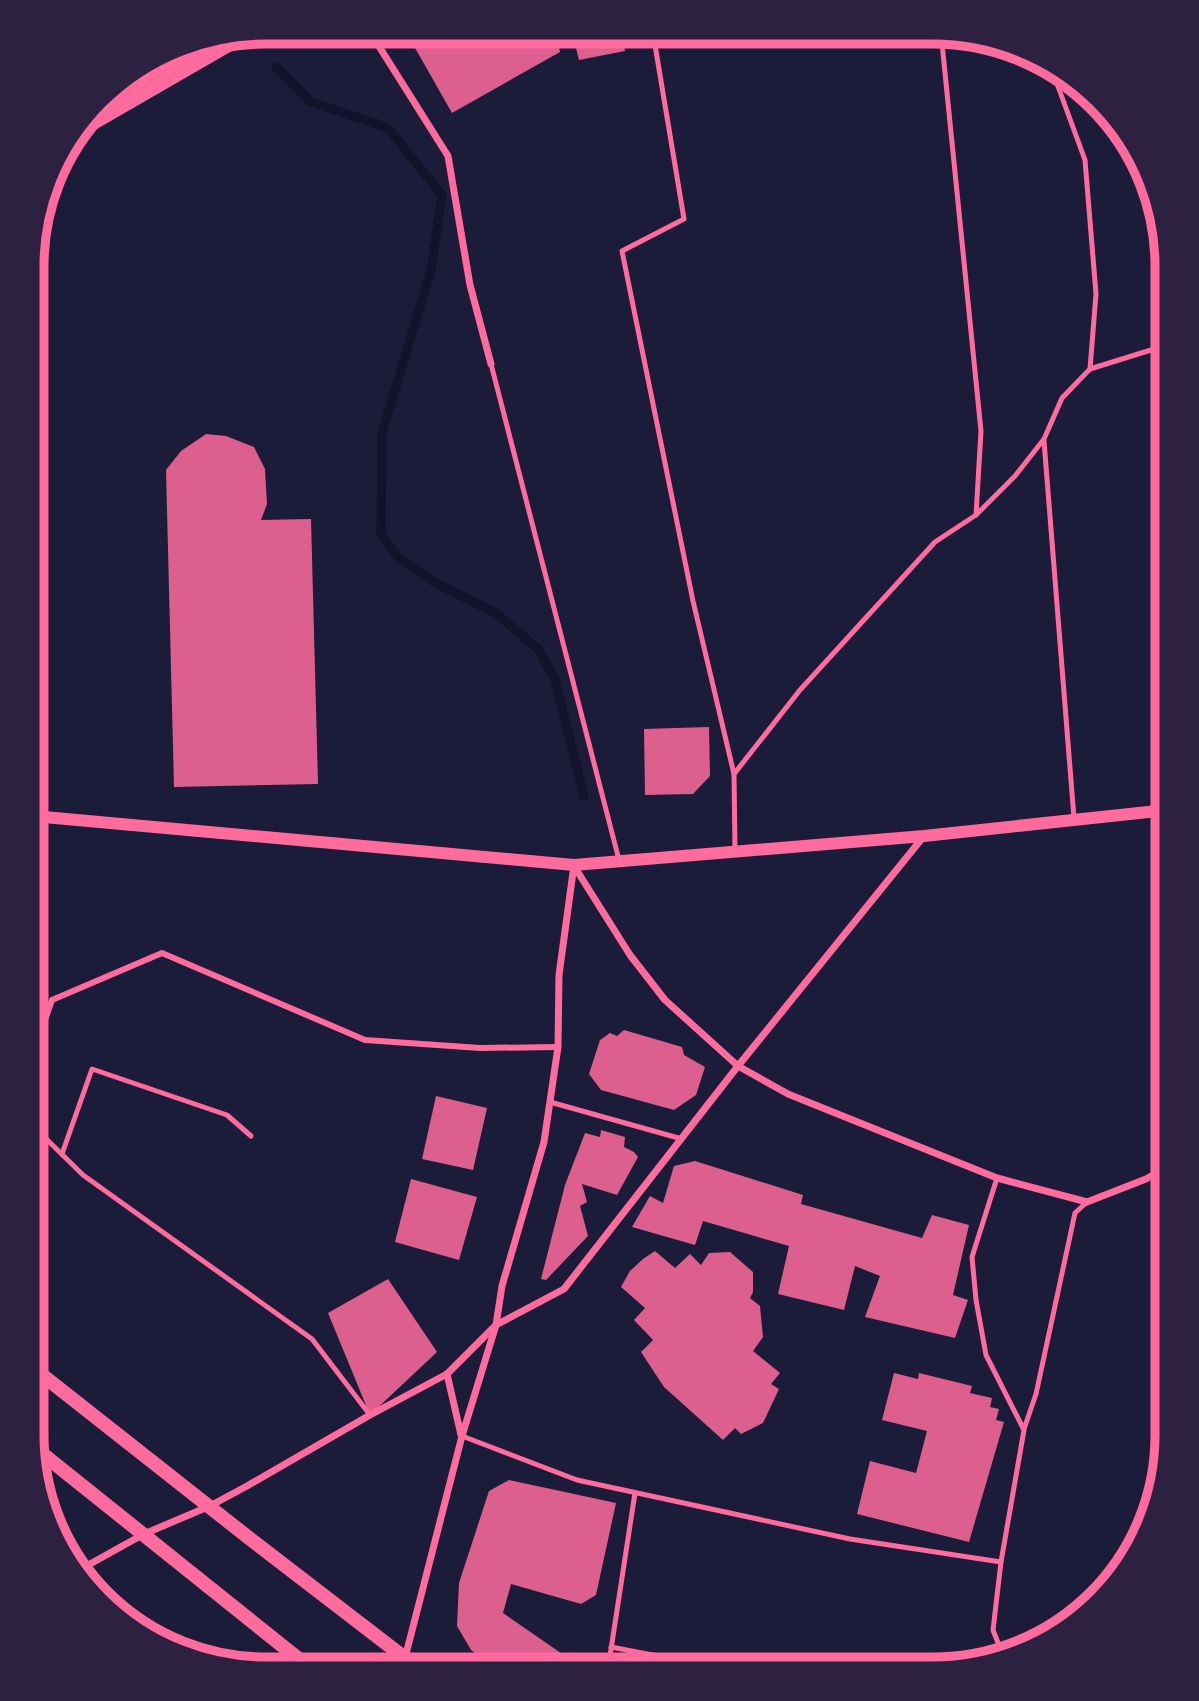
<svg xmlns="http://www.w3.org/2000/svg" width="1199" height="1701" viewBox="0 0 1199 1701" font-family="Rubik,sans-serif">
<rect width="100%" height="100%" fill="#1b1b3a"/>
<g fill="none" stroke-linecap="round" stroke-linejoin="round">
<path stroke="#12122b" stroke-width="9" d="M276,67l35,35 77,26 54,67 -11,75 -49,163 -1,101 17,23 36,25 62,31 42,36 16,28 30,120"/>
</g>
<g fill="#dd5f8e">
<path d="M406,32h150l4,20 -108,61z"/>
<path d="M572,32l50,1 3,18 -46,9z"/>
<path d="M206,434l20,2 28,11 11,22 2,35 -6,16 50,-1 7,265 -144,3 -8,-317 15,-19z"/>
<path d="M709,727l1,49 -17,18 -48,1 -1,-66z"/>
<path d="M624,1030l58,17 2,8 21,12 -9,28 -22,15 -73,-20 -12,-16 11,-34 10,-7 7,3z"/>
<path d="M436,1096l51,12 -14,62 -51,-11z"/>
<path d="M601,1130l24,7 -1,10 10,5 4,5 -21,38 -35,-11 5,18 -7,4 8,30 -42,44 -5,-1 24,-94 20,-52 15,4z"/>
<path d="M695,1161l108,34 -2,9 121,34 10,-23 37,10 -16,70 15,5 -13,38 -90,-21 15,-41 -25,-10 -11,44 -66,-16 11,-48 -86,-25 -8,24 -63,-18 18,-31 13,7 11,-37z"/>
<path d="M411,1179l66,18 -18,63 -64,-18z"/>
<path d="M655,1251l20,17 15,-14 11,11 8,-12 21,-1 23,20v20l-3,6 10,8 3,31 -10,14 27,22 -9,11 8,5 -16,34 -22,11 -6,-6 -12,12 -59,-53 -23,-35 12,-12 -19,-20 11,-12 -24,-21 9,-16 13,-12z"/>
<path d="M388,1279l49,73 -67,63 -42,-102z"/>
<path d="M894,1373l24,6 1,-6 53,13 -2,7 22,5 -2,9 9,2 -3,11 8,2 -35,120 -112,-28 13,-53 46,12 11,-42 -45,-11z"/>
<path d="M509,1480l107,23 -20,92 -15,9 -70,-20 -8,29 81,56 -87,-1 -26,-18 -14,-24 2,-43 30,-92z"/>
<path d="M51,1520l22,18 3,12 -2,11 -18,-23z"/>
<path d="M97,1581l11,19 -1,1 -15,-18z"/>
</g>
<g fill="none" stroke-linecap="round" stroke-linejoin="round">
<g stroke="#ff6b9d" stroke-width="5">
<path d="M653,33l31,186 -62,32 71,350 41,173 1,76"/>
<path d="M491,364l128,496"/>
<path d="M1090,369l77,-24"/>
<path d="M36,416l4,399"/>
<path d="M1044,441l30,377"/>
<path d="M976,515l39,-39 29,-37 18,-41 28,-29 6,-75 -11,-134 -33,-90"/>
<path d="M734,774l66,-84 135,-148 41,-27 5,-84 -40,-398"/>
<path d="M1156,813l11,168"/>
<path d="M550,1102l132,37"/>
<path d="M32,1125l51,50 229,164 58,76"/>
<path d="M62,1154l30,-85 135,46 24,21"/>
<path d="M997,1178l-25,79 4,43 10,55 38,75 -23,132 -8,68 9,23"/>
<path d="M1024,1429l12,-35 39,-181 12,-11"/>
<path d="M462,1436l115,44 273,59 151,23"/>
<path d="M611,1647l114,22"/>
<path d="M608,1669l27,-176"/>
</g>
<path stroke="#ff6b9d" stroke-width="6" d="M32,1078l13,-58 7,-20 110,-47 203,87 115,8 78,-1"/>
<g stroke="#ff6b9d" stroke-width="7">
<path d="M370,32l78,124 22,129 21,79"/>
<path d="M574,866l56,89 35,45 73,66 50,28 209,84 90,24 59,-23 21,-12"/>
<path d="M447,1374l14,61"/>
<path d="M81,1569l63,-35 66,-28 37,-20 123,-71 77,-41 49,-49 68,-36 174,-223 186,-230"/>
<path d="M401,1668l4,-10 57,-222 34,-111 6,-39 42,-144 14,-95 1,-72 15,-110"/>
</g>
<path stroke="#ff6b9d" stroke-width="12" d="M33,816l541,49 350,-29 243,-26"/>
<g stroke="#ff6b9d" stroke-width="14">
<path d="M32,1367l217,171 169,130"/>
<path d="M34,1447l276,221"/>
</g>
<path stroke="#ff6b9d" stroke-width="18" d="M79,129l161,-93"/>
</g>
<path d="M0 0H1199V1701H0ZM266 44H933A222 222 0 0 1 1155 266V1435A222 222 0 0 1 933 1657H266A222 222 0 0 1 44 1435V266A222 222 0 0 1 266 44Z" fill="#2d2142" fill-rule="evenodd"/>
<path fill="none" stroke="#ff6b9d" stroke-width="9" d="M266 44H933A222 222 0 0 1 1155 266V1435A222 222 0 0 1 933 1657H266A222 222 0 0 1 44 1435V266A222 222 0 0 1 266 44Z"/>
</svg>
